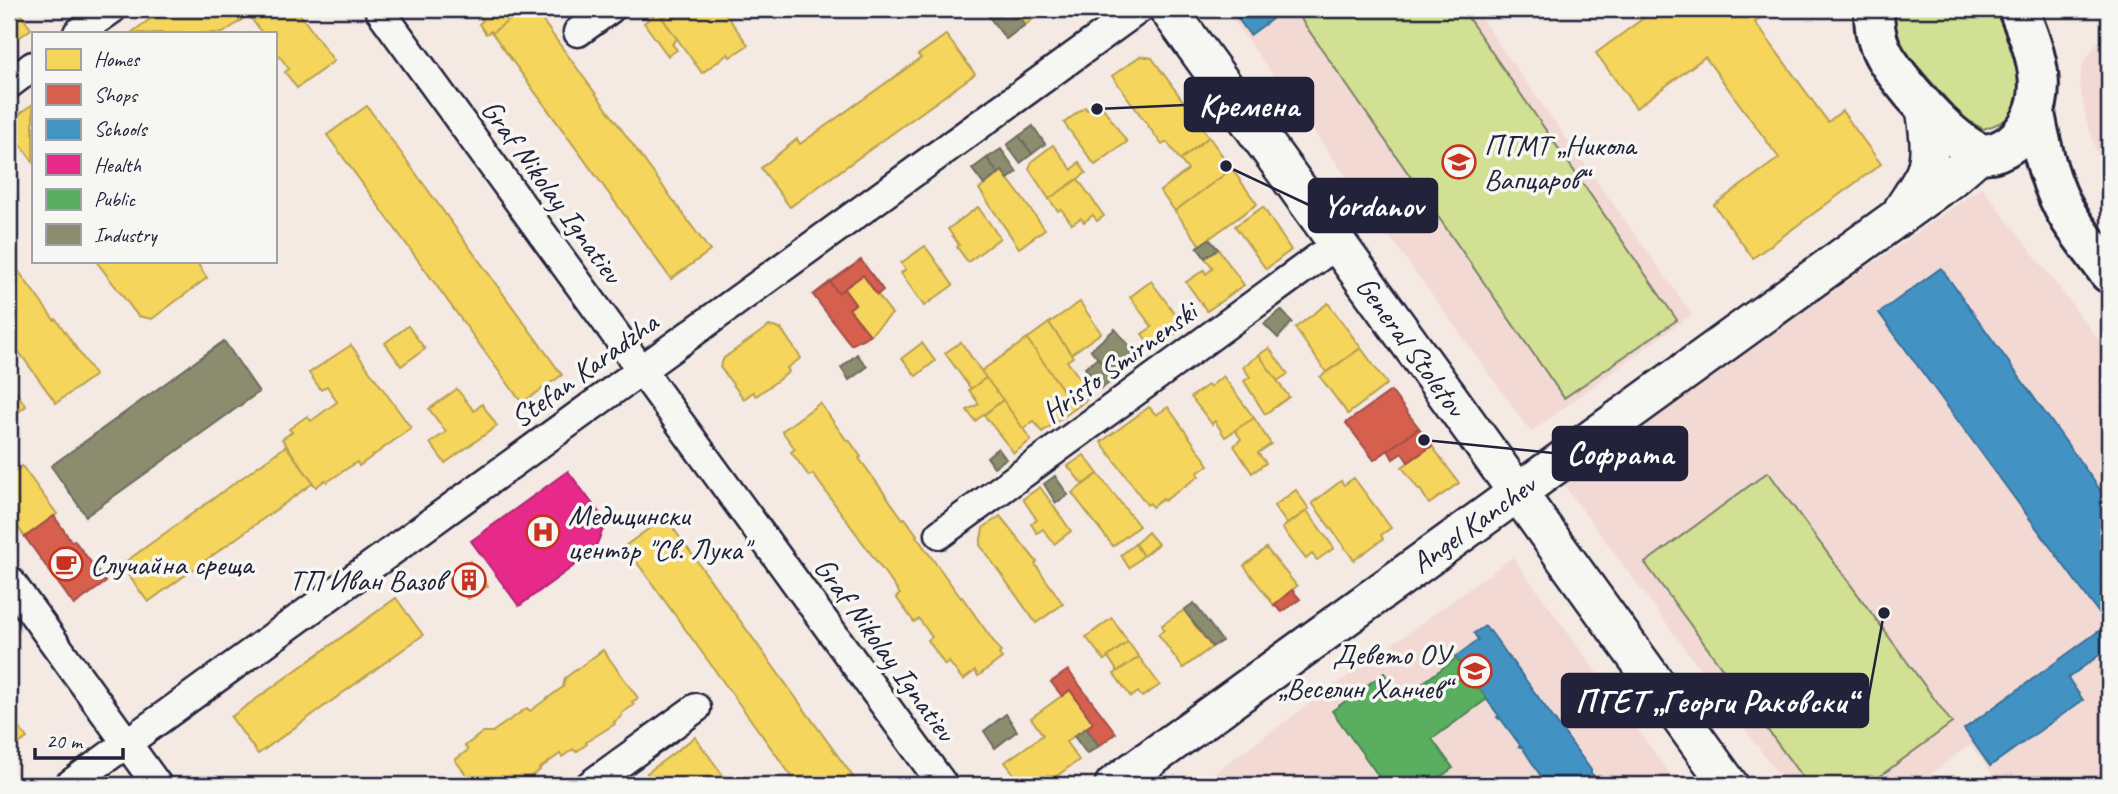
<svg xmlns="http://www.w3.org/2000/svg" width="2118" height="794" viewBox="0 0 2118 794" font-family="Caveat,sans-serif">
<rect width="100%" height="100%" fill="#f5e9e4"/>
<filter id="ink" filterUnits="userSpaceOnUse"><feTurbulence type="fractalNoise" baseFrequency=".0143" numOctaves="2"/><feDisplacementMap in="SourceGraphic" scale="14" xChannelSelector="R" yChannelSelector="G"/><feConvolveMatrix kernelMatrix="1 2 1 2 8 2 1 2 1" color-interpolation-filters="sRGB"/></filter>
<g filter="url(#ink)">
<g fill="#f3d9d4">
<path d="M1225,9h249l218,305 -161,118z"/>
<path d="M2109,35v155l-23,-71 -6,-34 2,-20 13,-20z"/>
<path d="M1982,187l127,166v432h-108l-31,-40 -54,40h-130l-225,-304z"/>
<path d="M1513,557l165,228h-481z"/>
</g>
<g fill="#d2e093" stroke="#7a8167" stroke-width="2">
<path d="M1294,9h168l215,311 -113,78z"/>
<path d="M1895,9h100c6,15 12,30 18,46 15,39 15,61 -30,74l-20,-11 -65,-74 -6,-26z"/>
<path d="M1768,472l184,251 -84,62h-60l-163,-222z"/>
</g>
<g fill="#f6d55c" stroke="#b69f52" stroke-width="2">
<path d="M9,9h8l14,20 -22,16z"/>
<path d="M164,9h72l7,10 -20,14h-92z"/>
<path d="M244,9h52l38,52 -37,27 -12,-16 4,-3 -14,-19v-17h-13z"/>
<path d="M476,9h49l-33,24 -1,-2 -5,3 -7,-10 4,-4z"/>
<path d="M524,9h10l176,242 -39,28 -179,-246z"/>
<path d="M675,9h47l26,36 -18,12 -2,-3 -26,19 -40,-55z"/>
<path d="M1013,9h34l-22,16z"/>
<path d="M1656,9h112l2,2 -15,11 73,100 14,-11 39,53 -128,94 -39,-53 65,-47 -74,-101 -69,51 -40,-55z"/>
<path d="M658,12l19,27 -5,5 5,6 -9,6 -24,-33z"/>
<path d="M946,35l29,39 -185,133 -29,-39 36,-29 3,5 121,-86 -3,-3z"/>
<path d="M1140,56l12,2 57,79 -29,23 -13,-18 -5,3 -50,-69z"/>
<path d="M1099,102l28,40 -32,23 -31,-42 21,-16 2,3z"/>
<path d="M33,104v58l-24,-33v-7z"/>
<path d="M367,106l195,269 -40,28 -195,-268z"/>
<path d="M1209,137l23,32 -57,42 -15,-20 28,-21 -8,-10z"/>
<path d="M1053,145l19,25 7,-8 7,11 -37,26 -20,-30 3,-8z"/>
<path d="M1232,169l25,35 -57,41 -25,-34z"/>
<path d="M1002,171l43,58 -26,19 -40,-59z"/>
<path d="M1078,179l26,37 -7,5 -4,-6 -9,7 -3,-4 -9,6 -11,-15 -3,2 -9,-12z"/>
<path d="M978,207l22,31 -32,24 -11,-15 2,-2 -11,-16z"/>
<path d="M1263,207l28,43 -25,19 -31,-43z"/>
<path d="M925,246l28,39 -29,21 -23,-33 5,-4 -5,-6z"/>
<path d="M1218,249l26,36 -37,26 -21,-29 18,-12 2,4 7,-6 -8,-10z"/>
<path d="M9,258l45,62 2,-1 39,56 -39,28 -47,-65z"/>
<path d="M96,261h100l11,17 -55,41 -14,-3z"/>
<path d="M863,275l29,39 -22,21 -21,-26 6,-5 -11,-15z"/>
<path d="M1151,281l24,33 12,-9 10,13 -43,32 -12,-16 10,-7 -22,-30z"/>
<path d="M1080,302l21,31 -30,21 -22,-31z"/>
<path d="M1328,303l33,45 -35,24 -31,-44z"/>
<path d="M1049,323l24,34 -6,4 25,34 -12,10 -11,-15 -4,3 -38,-54z"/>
<path d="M408,326l17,23 -24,17 -16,-23z"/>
<path d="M769,326l12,3 20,29 -14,10 2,4 -33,24 -3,-4 -9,7 -24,-32 4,-9z"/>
<path d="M1027,339l38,54 4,-3 11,15 -38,27 -8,-11 -11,8 -42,-58z"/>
<path d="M961,342l25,36 -15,11 -26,-36z"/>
<path d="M922,343l13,18 -19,15 -14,-18z"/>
<path d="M351,345l60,83 -52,38 -2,-4 -30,20 -2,-2 -9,7 -34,-48 10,-7 -3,-3 18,-13 4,5 26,-19 -10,-16 -6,4 -12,-17z"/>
<path d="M1269,348l19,26 -11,7 -18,-26z"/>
<path d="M1361,348l26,36 -39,30 -28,-37z"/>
<path d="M1259,355l30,42 -24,17 -21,-33 6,-4 -7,-10z"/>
<path d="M1223,376l31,42 -29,19 -10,-16 -3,3 -21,-27 17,-12 2,2z"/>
<path d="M986,378l17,22 -28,21 -8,-11 12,-6 -10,-14z"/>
<path d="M9,382l17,24 -17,13z"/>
<path d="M457,389l17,22 8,-7 15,22 -52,37 -15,-20 16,-11 -17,-23z"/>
<path d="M1003,400l28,40 -17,13 -30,-38z"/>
<path d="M820,403l27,38 2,-1 12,17 -2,1 44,61 2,-1 12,17 -1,1 45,62 1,-1 39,55 -2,2 3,4 -24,18 -3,-5 -12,9 -14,-18 -4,3 -17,-25 4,-3 -13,-18 -5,3 -18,-25 4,-3 -87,-120 -4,2 -18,-24 4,-3 -13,-18z"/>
<path d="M1149,407l7,8 12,-8 41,58 -12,8 2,3 -35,25 -1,-2 -11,8 -2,-4 -3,2 -46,-63z"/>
<path d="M1254,418l17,26 -13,9 8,10 -14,10 -18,-27 7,-7 -6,-9z"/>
<path d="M286,446l27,37 -165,119 -27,-37z"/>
<path d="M1432,446l27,37 -30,21 -9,-15 -1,1 -17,-23z"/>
<path d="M1084,455l14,19 -15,11 -15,-19z"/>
<path d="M22,466l35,48 -32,23 -16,-22v-39z"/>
<path d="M1098,474l41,52 -26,20 -41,-53z"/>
<path d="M1354,478l37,50 -10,7 2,4 -29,21 -42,-57 29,-22 3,4z"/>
<path d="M1040,487l31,44 -17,13 -11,-15 -6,4 -6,-9 6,-4 -14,-21z"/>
<path d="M1296,490l13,19 -22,15 -13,-18z"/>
<path d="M1307,511l27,37 -17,12 -5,-6 -6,5 -24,-31z"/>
<path d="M1000,516l37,46 -2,2 28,40 -27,19 -56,-78 3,-17z"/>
<path d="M665,517l194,268h-61l-173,-239z"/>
<path d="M1148,532l10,12 -15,12 -8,-12z"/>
<path d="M1135,544l8,12 -14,12 -8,-13z"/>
<path d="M1266,548l31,38 -23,19 -30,-39z"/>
<path d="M470,561l18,25 -20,13 -17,-25z"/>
<path d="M396,598l27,37 -165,119 -27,-37z"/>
<path d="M1184,610l28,37 -29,21 -25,-34 6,-4 -2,-5z"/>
<path d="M1112,618l16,24 -24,18 -18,-23z"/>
<path d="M1128,642l11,15 -21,15 -10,-15z"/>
<path d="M603,650l35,48 -6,4 2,3 -12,8v3l-8,6 1,2 -29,18 1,2 -11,8 -3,-3 -11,8 -2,-3 -21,15 1,1 -16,11 1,2 -3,2h-48l-19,-25 13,-10 -3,-4 18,-14h9l35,-24 3,3 33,-24 2,-9z"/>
<path d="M1139,657l21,28 -18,12 -4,-5 -7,5 -17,-23z"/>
<path d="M1070,690l23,33 -27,19 13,18 -35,25h-22l-17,-23 38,-27 -12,-17z"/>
<path d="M9,713l18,25 -18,13z"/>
<path d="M695,737l35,48h-76l-7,-12z"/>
</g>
<g fill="#d6604d" stroke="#a04d48" stroke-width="2">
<path d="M861,260l22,30 -6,5 -14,-20 -25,18 -8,-11z"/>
<path d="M830,282l8,11 6,-4 11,15 -6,5 21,26 -19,10 -38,-50z"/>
<path d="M1391,391l28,37 -45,32 -28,-37z"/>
<path d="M1419,428l13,18 -24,16 -6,-9 -9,6 -5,-9z"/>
<path d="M54,516l18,26 2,-2 32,42 -32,23 -49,-68z"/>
<path d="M1292,590l8,9 -18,13 -8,-7z"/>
<path d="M1068,670l48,63 -17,13 -13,-18 7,-5 -23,-33 -8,6 -11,-14z"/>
</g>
<g fill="#4393c3" stroke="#39719a" stroke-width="2">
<path d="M1231,9h34l7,10 -22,16z"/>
<path d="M1941,268l168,234v125l-230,-314z"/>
<path d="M2107,625l2,2v21l-41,30 15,22 -93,66 -26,-37z"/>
<path d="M1485,626l4,6 1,-1 101,139v3l11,12h-53l-5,-4 -22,-34h-3l1,-2 -20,-27 -1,1 -2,-2 2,-1 -44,-59 23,-17 -4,-7z"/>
</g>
<path fill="#e7298a" stroke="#ac2772" stroke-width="2" d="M568,471l38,51 -12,29 -75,55 -48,-65z"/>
<path fill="#5aae61" stroke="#498456" stroke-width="2" d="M1455,657l32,42 -55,40 21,29 -24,17h-44l-53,-74 52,-38 18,25 53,-39z"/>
<g fill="#8c8c6e" stroke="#6c6c5f" stroke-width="2">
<path d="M983,9h30l12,16 -19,14z"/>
<path d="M1033,126l12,18 -13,10 -13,-18z"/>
<path d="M1019,136l13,18 -12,9 -13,-18z"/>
<path d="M1001,149l16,23 -9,7 -6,-8 -4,3 -11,-16z"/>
<path d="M987,158l11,16 -14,11 -12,-16z"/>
<path d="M1209,239l9,10 -13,9 -8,-11z"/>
<path d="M1281,310l11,12 -14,16 -14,-14z"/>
<path d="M1115,329l26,30 -27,20 -23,-29z"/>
<path d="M224,341l35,51 -173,124 -35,-50z"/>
<path d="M857,354l10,13 -18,13 -8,-12z"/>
<path d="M1098,358l16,21 -13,10 -16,-21z"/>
<path d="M998,448l8,11 -12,8 -7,-10z"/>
<path d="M1055,476l13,19 -12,8 -12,-19z"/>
<path d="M1194,603l28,38 -10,6 -28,-37z"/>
<path d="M1006,714l11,17 -22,17 -11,-17z"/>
<path d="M1086,728l13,18 -12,8 -13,-18z"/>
</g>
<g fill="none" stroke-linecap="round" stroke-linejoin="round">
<defs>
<g id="minor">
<path d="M379,9l564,776"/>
<path d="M578,32l32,-23"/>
<path d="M78,33l34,-24"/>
<path d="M9,84l24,-18"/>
<path d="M940,534l397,-290"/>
<path d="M9,580l148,205"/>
<path d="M69,785l1070,-776"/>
<path d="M590,785l106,-77"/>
</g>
<g id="tertiary">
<path d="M1168,9l561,776"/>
<path d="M1903,209c7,-11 15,-22 21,-34 9,-21 4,-45 1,-67"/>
<path d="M1114,785l835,-605 31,-27"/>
</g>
<g id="secondary">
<path d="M1874,9c0,15 1,28 8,42 11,24 74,97 100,102 10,2 22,-4 30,-10 44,-38 25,-88 6,-134"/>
<path d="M2035,114c7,36 15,73 35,105 12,18 26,36 39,54"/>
</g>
</defs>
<use href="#minor" stroke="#22223b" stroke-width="33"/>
<use href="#tertiary" stroke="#22223b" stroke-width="42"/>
<use href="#secondary" stroke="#22223b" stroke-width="44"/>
<use href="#minor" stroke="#f6f6f2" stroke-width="28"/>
<use href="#tertiary" stroke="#f6f6f2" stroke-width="37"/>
<use href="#secondary" stroke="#f6f6f2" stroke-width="38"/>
</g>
</g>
<defs>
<symbol id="school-ring" viewBox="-11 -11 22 22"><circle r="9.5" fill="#f6f6f2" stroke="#c8321e" stroke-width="1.5"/><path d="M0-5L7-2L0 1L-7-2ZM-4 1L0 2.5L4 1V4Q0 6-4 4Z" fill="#c8321e"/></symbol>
<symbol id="hospital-ring" viewBox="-11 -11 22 22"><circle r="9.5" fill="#f6f6f2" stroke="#c8321e" stroke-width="1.5"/><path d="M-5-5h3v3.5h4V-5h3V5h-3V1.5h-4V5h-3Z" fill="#c8321e"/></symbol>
<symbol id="cafe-ring" viewBox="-11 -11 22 22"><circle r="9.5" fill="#f6f6f2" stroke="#c8321e" stroke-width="1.5"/><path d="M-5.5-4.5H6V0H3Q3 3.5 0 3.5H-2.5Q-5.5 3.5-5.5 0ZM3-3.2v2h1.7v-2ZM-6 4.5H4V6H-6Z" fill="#c8321e"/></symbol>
<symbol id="building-ring" viewBox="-11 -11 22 22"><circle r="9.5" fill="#f6f6f2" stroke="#c8321e" stroke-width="1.5"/><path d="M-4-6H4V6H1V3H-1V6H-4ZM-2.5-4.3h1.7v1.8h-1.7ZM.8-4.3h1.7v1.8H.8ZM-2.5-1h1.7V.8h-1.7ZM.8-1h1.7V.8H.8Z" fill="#c8321e"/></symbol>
</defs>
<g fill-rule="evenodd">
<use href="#school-ring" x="1440" y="143" width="38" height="38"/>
<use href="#hospital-ring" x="524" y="513" width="38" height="38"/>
<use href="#cafe-ring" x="47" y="545" width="38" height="38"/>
<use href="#building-ring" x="450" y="561" width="38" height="38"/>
<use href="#school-ring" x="1456" y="652" width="38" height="38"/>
</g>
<g text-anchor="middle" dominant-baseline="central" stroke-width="7" stroke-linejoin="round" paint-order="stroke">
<g font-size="30" fill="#22223b" stroke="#f6f6f2" text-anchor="start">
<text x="1484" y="145">ПГМТ „Никола<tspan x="1484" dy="34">Вапцаров“</tspan></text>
<text x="568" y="515">Медицински<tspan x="568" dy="34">център "Св. Лука"</tspan></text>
<text x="90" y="564">Случайна среща</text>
<text x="444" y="580" text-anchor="end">ТП Иван Вазов</text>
<text x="1450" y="654" text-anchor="end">Девето ОУ<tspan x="1450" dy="34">„Веселин Ханчев“</tspan></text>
</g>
<g font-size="30" fill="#22223b" stroke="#f6f6f2">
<text transform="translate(552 191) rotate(54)">Graf Nikolay Ignatiev</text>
<text transform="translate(1411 346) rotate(54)">General Stoletov</text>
<text transform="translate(1119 362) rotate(-36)">Hristo Smirnenski</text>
<text transform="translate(584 370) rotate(-36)">Stefan Karadzha</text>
<text transform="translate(1473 524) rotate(-36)">Angel Kanchev</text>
<text transform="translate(885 649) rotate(54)">Graf Nikolay Ignatiev</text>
</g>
</g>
<path fill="none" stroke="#22223b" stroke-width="2.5" d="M1097 109L1185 105M1226 166L1309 205M1424 440L1553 453M1884 613L1868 700"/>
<g fill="#22223b" stroke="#f6f6f2" stroke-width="2.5">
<circle cx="1097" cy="109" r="7"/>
<circle cx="1226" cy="166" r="7"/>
<circle cx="1424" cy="440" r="7"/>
<circle cx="1884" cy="613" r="7"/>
</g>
<g fill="#22223b" stroke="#22223b" stroke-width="2.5">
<rect x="1185" y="78" width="128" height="53" rx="7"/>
<rect x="1309" y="179" width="128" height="53" rx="7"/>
<rect x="1553" y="427" width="134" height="53" rx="7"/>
<rect x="1562" y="674" width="306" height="53" rx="7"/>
</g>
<g font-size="32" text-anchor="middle" font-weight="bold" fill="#fff">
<text x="1249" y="116">Кремена</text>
<text x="1373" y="216">Yordanov</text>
<text x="1620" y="464">Софрата</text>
<text x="1715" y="712">ПГЕТ „Георги Раковски“</text>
</g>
<rect width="2118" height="794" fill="none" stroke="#f6f6f2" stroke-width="35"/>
<rect x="18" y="18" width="2083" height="759" fill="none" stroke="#22223b" stroke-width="2.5" filter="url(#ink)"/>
<rect x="32" y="32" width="245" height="231" fill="#f6f6f2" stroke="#a1a1a9" stroke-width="2"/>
<rect x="46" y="49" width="35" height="21" fill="#f6d55c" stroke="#a1a1a9" stroke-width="2"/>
<text x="94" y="66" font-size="21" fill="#22223b">Homes</text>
<rect x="46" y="84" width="35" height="21" fill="#d6604d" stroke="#a1a1a9" stroke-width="2"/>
<text x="94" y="102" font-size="21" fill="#22223b">Shops</text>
<rect x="46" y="119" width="35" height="21" fill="#4393c3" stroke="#a1a1a9" stroke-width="2"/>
<text x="94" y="136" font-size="21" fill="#22223b">Schools</text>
<rect x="46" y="154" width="35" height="21" fill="#e7298a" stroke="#a1a1a9" stroke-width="2"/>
<text x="94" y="172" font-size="21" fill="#22223b">Health</text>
<rect x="46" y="189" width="35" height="21" fill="#5aae61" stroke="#a1a1a9" stroke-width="2"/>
<text x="94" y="206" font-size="21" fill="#22223b">Public</text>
<rect x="46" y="224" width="35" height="21" fill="#8c8c6e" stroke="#a1a1a9" stroke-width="2"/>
<text x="94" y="242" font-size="21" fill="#22223b">Industry</text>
<path d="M35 748v10h88v-10" fill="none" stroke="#22223b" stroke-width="3.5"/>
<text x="46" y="748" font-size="21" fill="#22223b" stroke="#f6f6f2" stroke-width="5" paint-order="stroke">20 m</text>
</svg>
